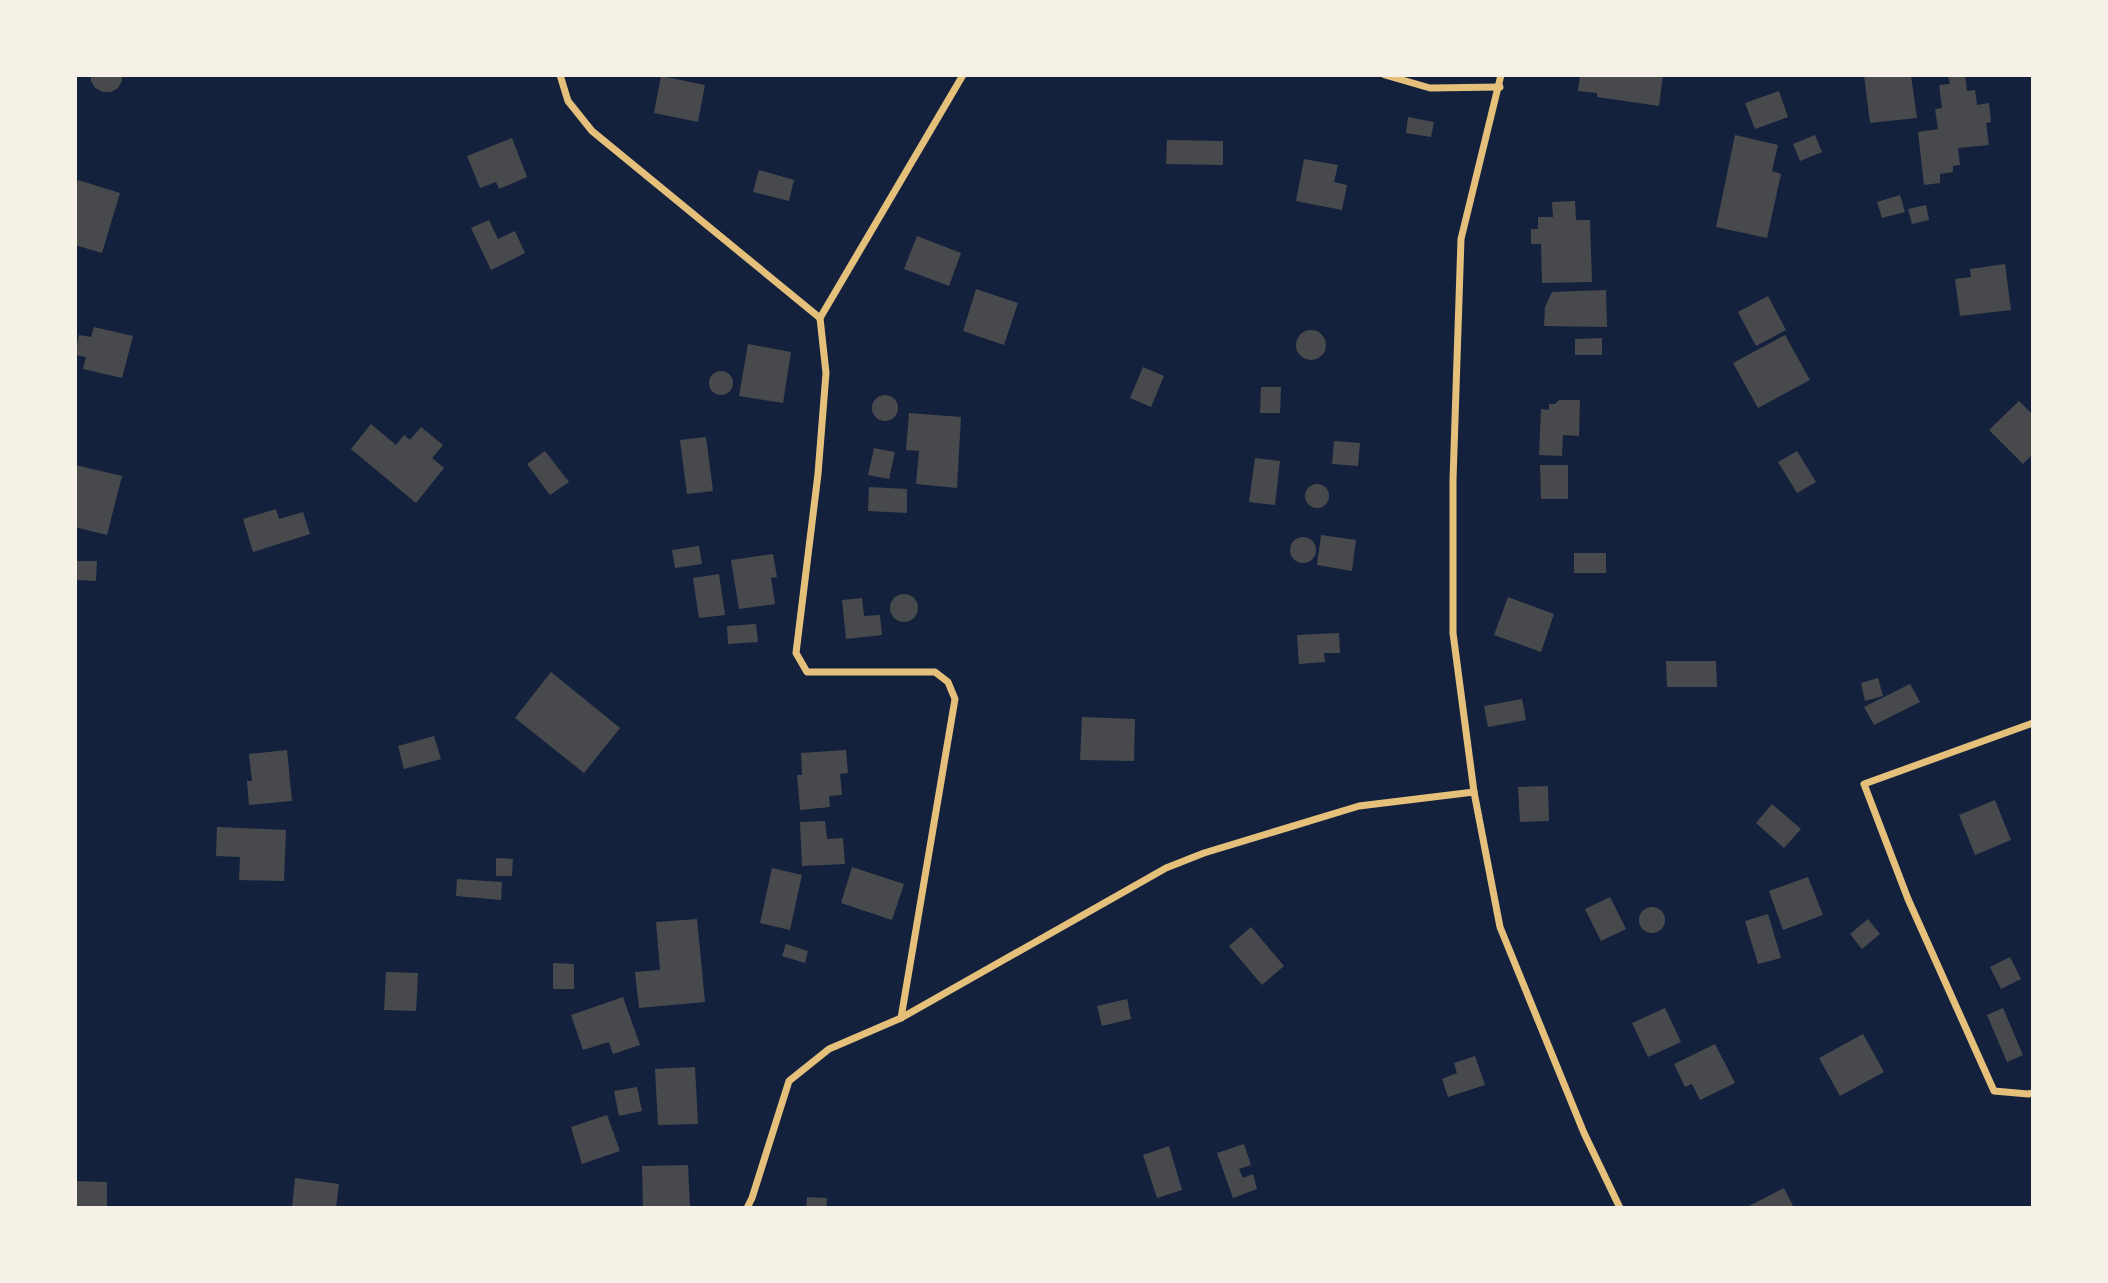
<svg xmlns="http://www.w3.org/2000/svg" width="2108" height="1283" viewBox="0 0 2108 1283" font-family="Lato,sans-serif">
<rect width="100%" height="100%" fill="#14213d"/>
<g fill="#48494c">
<path d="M91,75h31v6l-4,7 -7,4h-8l-8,-4 -4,-7z"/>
<path d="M1580,75h83l-4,31 -62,-9v-4l-19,-2z"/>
<path d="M1864,75h31l1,2 15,-2 6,43 -47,5z"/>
<path d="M1948,75h17l2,16 8,-1 2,15 12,-2 2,19 -5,1 3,22 -31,3 2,17 -7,1v6l-13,2v9l-16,2 -6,-53 20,-3 -3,-20 7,-1 -3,-23 11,-1z"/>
<path d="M661,76l44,9 -7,37 -44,-9z"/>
<path d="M1779,91l9,26 -33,12 -10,-26z"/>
<path d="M1408,117l26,5 -3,15 -25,-4z"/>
<path d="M1735,135l43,10 -6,26 9,3 -14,64 -51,-11z"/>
<path d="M1815,135l7,17 -22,9 -7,-17z"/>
<path d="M512,138l15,39 -28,12 -3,-7 -16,6 -13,-32z"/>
<path d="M1167,140l56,1v24l-57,-1z"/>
<path d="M1304,159l34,6 -4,17 13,3 -5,25 -46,-9z"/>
<path d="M759,170l35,10 -5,21 -36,-9z"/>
<path d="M78,180l42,13 -18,60 -27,-8v-56z"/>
<path d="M1900,195l5,17 -23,6 -5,-16z"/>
<path d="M1575,201l1,19h14l2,62 -50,1 -1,-39h-10v-15h7v-12h15l-1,-15z"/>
<path d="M1926,205l3,15 -17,4 -4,-15z"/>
<path d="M489,220l9,19 17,-8 10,22 -34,17 -20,-42z"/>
<path d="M917,236l44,17 -12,33 -45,-17z"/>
<path d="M2005,264l6,46 -51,6 -5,-37 16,-2 -1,-8z"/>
<path d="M976,289l42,14 -14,42 -41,-14z"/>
<path d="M1606,290l1,37 -63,-1 1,-19 7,-15z"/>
<path d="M1768,296l18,34 -30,16 -18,-34z"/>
<path d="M94,327l39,9 -11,42 -39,-9 3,-12 -11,-2 4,-20 12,2z"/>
<circle cx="1311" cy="345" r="15"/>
<path d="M1785,335l25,45 -52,28 -25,-45z"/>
<path d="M1602,338v17h-27v-16z"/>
<path d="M748,344l43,8 -8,51 -44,-7z"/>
<path d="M1143,367l21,9 -13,31 -21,-9z"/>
<circle cx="721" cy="383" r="12"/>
<path d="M1261,387h20l-1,26h-20z"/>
<circle cx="885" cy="408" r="13"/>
<path d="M1559,400h21l-1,36 -16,-1 -1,21 -23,-1 2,-46 8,1v-6h6z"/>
<path d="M2019,401l14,14v39l-10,10 -34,-34z"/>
<path d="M909,413l52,4 -4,71 -41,-4 3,-33 -13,-1z"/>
<path d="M371,424l25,21 8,-10 6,5 11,-13 22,18 -11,13 12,10 -28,35 -65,-54z"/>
<path d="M706,437l7,54 -26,3 -7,-54z"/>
<path d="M1334,441l26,2 -2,23 -26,-2z"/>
<path d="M874,448l21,4 -6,27 -21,-4z"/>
<path d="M545,451l24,31 -19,13 -23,-31z"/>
<path d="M1797,451l19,31 -19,11 -19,-31z"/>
<path d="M1255,458l25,3 -5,44 -26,-3z"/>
<path d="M75,465l47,11 -15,59 -32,-8z"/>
<path d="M1540,465h28v34h-27z"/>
<circle cx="1317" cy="496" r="12"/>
<path d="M869,487l38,2v24l-39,-2z"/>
<path d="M276,509l3,10 24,-7 7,22 -57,18 -10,-33z"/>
<path d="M1321,535l35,5 -4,31 -35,-6z"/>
<circle cx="1303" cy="550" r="13"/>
<path d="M699,546l3,18 -27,4 -3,-18z"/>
<rect x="1574" y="553" width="32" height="20"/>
<path d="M773,554l4,23 -6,1 4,26 -36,5 -8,-49z"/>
<path d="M75,561h22l-1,20 -21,-1z"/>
<path d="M719,574l6,41 -26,3 -6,-40z"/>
<circle cx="904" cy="608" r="14"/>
<path d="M1508,597l46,17 -13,38 -47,-17z"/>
<path d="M862,598l2,18 16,-1 2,20 -36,4 -4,-39z"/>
<path d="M756,624l2,18 -30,2 -1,-18z"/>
<path d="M1339,633l1,20h-16l1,9 -26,2 -2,-29z"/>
<path d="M1666,661h50l1,26h-50z"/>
<path d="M551,672l69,56 -36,45 -69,-55z"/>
<path d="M1878,678l5,18 -18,5 -4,-18z"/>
<path d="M1910,684l10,18 -46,23 -10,-18z"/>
<path d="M1522,699l4,21 -38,7 -4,-21z"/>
<path d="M1082,717l53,2 -1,42 -54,-1z"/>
<path d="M434,736l7,23 -37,10 -6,-23z"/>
<path d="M287,750l5,51 -43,4 -2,-24h5l-3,-27z"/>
<path d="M846,750l2,23 -8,1 2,21 -13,1 1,11 -30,3 -3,-35h5l-1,-22z"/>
<path d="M1548,786l1,35 -29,1 -2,-35z"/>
<path d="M1995,800l16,40 -36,15 -16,-40z"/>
<path d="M1772,804l29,25 -17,19 -28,-25z"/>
<path d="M825,821l2,18 16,-1 2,26 -43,2 -2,-44z"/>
<path d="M217,827l69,3 -2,51 -45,-1 1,-23 -24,-1z"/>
<path d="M496,858l17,1 -1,17h-16z"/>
<path d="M852,867l52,17 -12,36 -51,-17z"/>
<path d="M772,868l30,7 -12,55 -30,-7z"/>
<path d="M1808,877l15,38 -40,15 -14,-39z"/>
<path d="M457,879l45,3 -1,18 -45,-4z"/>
<path d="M1610,897l16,32 -25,12 -16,-32z"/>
<circle cx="1652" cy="920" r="13"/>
<path d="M1768,914l13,44 -23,6 -13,-43z"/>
<path d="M697,919l8,83 -66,6 -4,-36 25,-2 -4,-48z"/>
<path d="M1868,919l12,15 -18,15 -12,-15z"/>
<path d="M1251,927l33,39 -22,19 -33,-39z"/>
<path d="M786,944l22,7 -3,12 -23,-7z"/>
<path d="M2010,957l11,22 -20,10 -11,-22z"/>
<path d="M553,963l21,1v25h-21z"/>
<path d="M386,972l32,1 -2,38 -32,-1z"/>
<path d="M623,997l17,48 -27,9 -4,-12 -26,8 -12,-35z"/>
<path d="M1127,999l4,20 -29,7 -5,-20z"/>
<path d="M1665,1008l16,34 -33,15 -16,-34z"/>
<path d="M2003,1008l20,47 -16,7 -20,-47z"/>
<path d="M1863,1034l21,38 -44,24 -21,-38z"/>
<path d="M1715,1044l20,39 -35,17 -8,-16 -7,3 -11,-23z"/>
<path d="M1475,1056l10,29 -37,12 -6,-18 15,-6 -3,-10z"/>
<path d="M695,1067l3,57 -40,1 -3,-56z"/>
<path d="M637,1087l5,24 -23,5 -5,-25z"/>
<path d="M607,1115l13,36 -38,13 -11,-37z"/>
<path d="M1244,1144l7,21 -12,4 4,9 10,-4 4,15 -24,9 -16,-45z"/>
<path d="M1169,1146l13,44 -25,8 -14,-43z"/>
<path d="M688,1165l2,43h-47l-1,-42z"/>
<path d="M295,1178l44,6 -3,24h-44z"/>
<path d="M75,1181l32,1v26h-32z"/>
<path d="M1784,1188l10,20h-49z"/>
<path d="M807,1197l20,1 -1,10h-20z"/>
</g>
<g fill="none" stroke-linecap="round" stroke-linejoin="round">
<g stroke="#e5c07b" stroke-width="7">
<path d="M560,75l8,26 24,30 228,187"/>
<path d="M1385,75l45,13 70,-1"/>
<path d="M1501,75l-40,164 -8,241v153l21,159 26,135 84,206 36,75"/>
<path d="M2033,723l-169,61 44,115 86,192 34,3 5,-1"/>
<path d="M901,1018l54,-319 -7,-17 -13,-10h-128l-11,-19 22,-179 8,-101 -6,-55 143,-243"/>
<path d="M747,1208l5,-10 37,-117 40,-32 72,-31 265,-150 38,-15 155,-47 115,-14"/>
</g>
</g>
<rect width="2108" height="1283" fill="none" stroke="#f6f1e7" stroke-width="154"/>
</svg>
